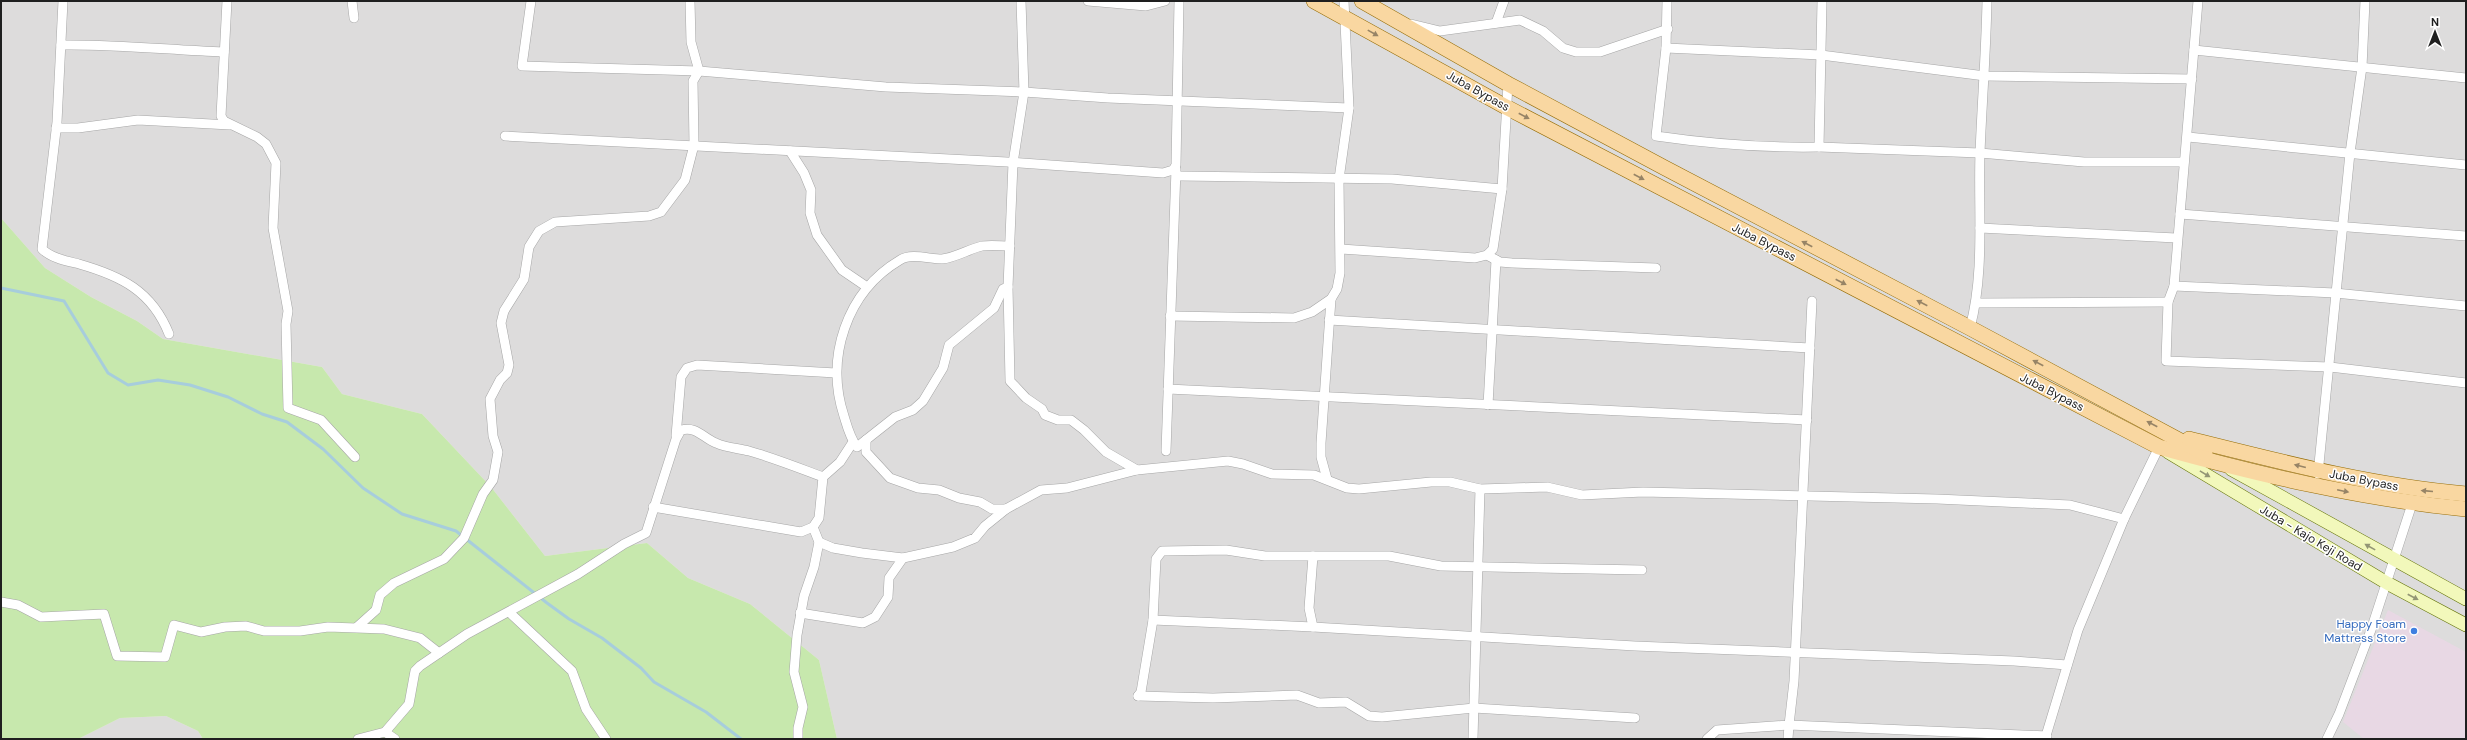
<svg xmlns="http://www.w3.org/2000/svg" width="2467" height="740" viewBox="0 0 2467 740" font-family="'DM Sans',sans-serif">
<rect width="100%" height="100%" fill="#efede5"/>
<g fill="#dddcdc">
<path d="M1,1h2465v738h-1629l-18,-79 -69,-56 -62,-26 -41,-35 -102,13 -54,-69 -69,-73 -80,-20 -20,-27 -159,-28 -26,-18 -46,-24 -46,-29 -44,-50z"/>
<path d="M166,716l32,15 5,8h-125l42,-21z"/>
</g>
<path fill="#e8d8e4" d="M2388,610l78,42v87h-102l-21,-17z"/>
<path fill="#c7e8ad" d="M1,218l44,50 46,29 46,24 26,18 159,28 20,27 80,20 69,73 54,69 102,-13 41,35 62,26 69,56 18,79h-634l-5,-8 -32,-15 -46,2 -42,21h-77z"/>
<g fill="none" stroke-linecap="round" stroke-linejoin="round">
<path stroke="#a7cddc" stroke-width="3" d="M1,288l63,13 44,72 20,12 30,-5 32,5 38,12 34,17 25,8 36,27 40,39 39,26 54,17 91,72 22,16 33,19 39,30 13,14 52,30 35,27"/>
<defs>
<g id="street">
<path d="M63,1l-6,121 -15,127c9,9 25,12 37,15 42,12 73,27 90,70"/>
<path d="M227,1l-6,115 3,5 33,16 9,7 10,19 -3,65 15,83 -2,13 2,84 33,12 34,37"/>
<path d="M352,1l2,17"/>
<path d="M531,1l-9,65 177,5 187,16 138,5 84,6 241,10"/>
<path d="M1021,1l3,91 -11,71 -5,124 2,94 16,17 16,11 3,6 13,5h13l13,10 22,22 31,18"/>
<path d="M1088,1l58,5 19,-5"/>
<path d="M1667,1l-1,47 -10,88c55,8 108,12 163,11l3,-146"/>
<path d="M2198,1l-24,285 -6,16 -2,59 164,6 136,16"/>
<path d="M1496,23l8,-22"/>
<path d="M1411,24l29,7 80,-11 23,11 20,17 13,4h24l68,-23"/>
<path d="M61,45c54,-1 109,5 163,7"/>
<path d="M1666,48l155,7 164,21 207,3"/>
<path d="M2194,50l272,28"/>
<path d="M56,128h22l60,-8 92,5"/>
<path d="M505,136l502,26 156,11 10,-3 3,-5 3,-164"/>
<path d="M2188,137l278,28"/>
<path d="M1819,147l161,6 104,9h100"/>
<path d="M790,151l14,22 7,17 -1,23 7,22 25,35 25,17"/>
<path d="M1179,176l213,3 110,10"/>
<path d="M2180,214l286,22"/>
<path d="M1980,228l196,10"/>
<path d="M1341,249l134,9 12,-3 6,-6 9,-60 6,-105"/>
<path d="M1487,255l13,7 12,1 144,5"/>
<path d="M2174,286l161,7 131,13"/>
<path d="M1008,287l-5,2 -9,19 -45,37 -6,23 -20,33 -10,9 -18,7 -38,30c-7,-9 -10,-21 -13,-31 -19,-58 2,-124 56,-156 11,-7 29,-1 42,-1 13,-1 27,-10 40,-13 9,-1 19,0 28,0"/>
<path d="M1977,303l191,-1"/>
<path d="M1170,316l124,2 18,-6 19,-13 6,-10 3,-16 -1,-94 10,-71 -5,-107"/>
<path d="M1329,320l481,28"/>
<path d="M1970,328c15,-57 8,-117 10,-175 2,-51 6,-101 7,-152"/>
<path d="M1168,389l639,31"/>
<path d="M1488,405l8,-145"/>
<path d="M676,436l5,-59 6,-9 10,-3 139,8"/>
<path d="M866,440v12l24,26 28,10 21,2 20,8 21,4 12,7h14"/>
<path d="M1166,451l10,-282"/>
<path d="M2318,474l32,-321 12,-86 3,-66"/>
<path d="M1327,479l-6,-22v-14l10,-144"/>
<path d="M653,507l148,25 12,-5 6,-9 4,-41 17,-15 13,-20"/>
<path d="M819,542l14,6 29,5 41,5 50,-11 22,-9 10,-12 21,-17 35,-19 26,-2 70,-18 91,-9 15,3 29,10 42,1 33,13 12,1 72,-7h19l30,7 67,-2 35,8 61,-3 294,7 133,6 54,14"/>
<path d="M1313,556l-4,52 4,19 322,19 379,15 53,4"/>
<path d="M1,602l17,3 23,12 63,-3 13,42 48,1 9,-32 27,7 24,-5 21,-1 18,5h36l28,-4 56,2 36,9 19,15"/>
<path d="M509,612l63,59 14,38 20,30"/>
<path d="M800,613l63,10 12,-6 13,-20 1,-19 14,-20"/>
<path d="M1153,620l160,7"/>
<path d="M357,627l19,-17 4,-15 14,-12 50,-24 20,-21 19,-44 10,-14 5,-28 -5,-16 -3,-37 10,-19 7,-7 2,-8 -8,-42 3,-12 20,-32 5,-32 10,-16 16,-9 94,-6 12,-4 24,-32 9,-35 -1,-64 6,-10 -8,-29 -1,-41"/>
<path d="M1138,696l3,-4 12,-72 3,-61 6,-8 64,-1 39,6h124l52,10 201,4"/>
<path d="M1138,696l75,2 84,-3 22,8 27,-1 23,14 13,1 92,-9 161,10"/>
<path d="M385,732l10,7"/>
<path d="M358,739l27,-7 24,-28 6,-33 5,-5 47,-32 111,-60 46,-30 22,-11 30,-94 5,-9c16,-4 22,8 35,13 11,5 22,5 33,8 25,7 50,17 74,26"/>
<path d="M798,739v-11l5,-21 -9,-35 3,-37 7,-39 10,-29 5,-25 -6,-15"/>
<path d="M1473,739l7,-250"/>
<path d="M1707,739l10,-9 72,-5 5,-44 18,-380"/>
<path d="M1788,739l1,-14 258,11"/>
<path d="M2045,739l33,-109 46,-111 35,-72"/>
<path d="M2327,739l12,-25 32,-84 41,-126"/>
</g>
<g id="secondary">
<path d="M2168,452l219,131 79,42"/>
<path d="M2231,469l235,130"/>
</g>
<g id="primary">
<path d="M1314,1l192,106 653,340c101,28 203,52 307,62"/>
<path d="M1362,1l146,83 157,84 305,160 235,126"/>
<path d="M2189,439c92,23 183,47 277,55"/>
</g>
</defs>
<use href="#street" stroke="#a6a6a6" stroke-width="10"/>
<use href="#secondary" stroke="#637308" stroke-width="14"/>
<use href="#primary" stroke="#956c05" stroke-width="16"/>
<use href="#street" stroke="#fff" stroke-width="9"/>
<use href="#secondary" stroke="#f2f8bb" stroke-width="13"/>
<use href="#primary" stroke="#f9d7a1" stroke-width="15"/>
</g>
<defs><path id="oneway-solid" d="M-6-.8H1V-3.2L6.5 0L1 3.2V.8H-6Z"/></defs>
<g fill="#978466">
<use href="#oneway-solid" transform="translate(1373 33) rotate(29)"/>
<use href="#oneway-solid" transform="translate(1524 116) rotate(28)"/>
<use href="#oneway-solid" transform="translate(1639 177) rotate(28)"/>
<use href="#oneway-solid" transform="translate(1807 244) rotate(-152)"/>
<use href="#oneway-solid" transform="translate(1841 282) rotate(27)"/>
<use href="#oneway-solid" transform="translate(1922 303) rotate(-153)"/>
<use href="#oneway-solid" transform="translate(2038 363) rotate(-152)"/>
<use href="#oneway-solid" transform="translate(2152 424) rotate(-152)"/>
<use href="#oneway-solid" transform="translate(2300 466) rotate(-166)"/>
<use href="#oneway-solid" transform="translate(2343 491) rotate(12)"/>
<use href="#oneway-solid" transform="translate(2427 491) rotate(-175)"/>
</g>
<g fill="#939675">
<use href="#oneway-solid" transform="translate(2205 474) rotate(31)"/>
<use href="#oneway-solid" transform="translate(2370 547) rotate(-151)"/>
<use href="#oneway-solid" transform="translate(2413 597) rotate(28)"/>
</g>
<circle fill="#3f7fe0" stroke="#fff" stroke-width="1.5" cx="2414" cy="631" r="4"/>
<g text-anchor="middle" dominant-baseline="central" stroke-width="3" stroke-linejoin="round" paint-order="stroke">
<g font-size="12" fill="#1f1f1f" stroke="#fff">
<text transform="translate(1478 91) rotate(29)">Juba Bypass</text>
<text transform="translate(1764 242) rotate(27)">Juba Bypass</text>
<text transform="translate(2052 392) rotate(27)">Juba Bypass</text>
<text transform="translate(2364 480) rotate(11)">Juba Bypass</text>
<text transform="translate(2311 538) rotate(31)">Juba - Kajo Keji Road</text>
</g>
<g font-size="12" fill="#366cbe" stroke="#fff" text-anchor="end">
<text x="2406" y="624">Happy Foam<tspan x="2406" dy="14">Mattress Store</tspan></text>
</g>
</g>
<rect width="2467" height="740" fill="none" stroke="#1f1f1f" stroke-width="4"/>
<g transform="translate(2435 32)" stroke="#ffffff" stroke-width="3" paint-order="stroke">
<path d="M0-3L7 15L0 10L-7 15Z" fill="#1f1f1f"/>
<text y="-6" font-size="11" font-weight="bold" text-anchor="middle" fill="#1f1f1f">N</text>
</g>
</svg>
